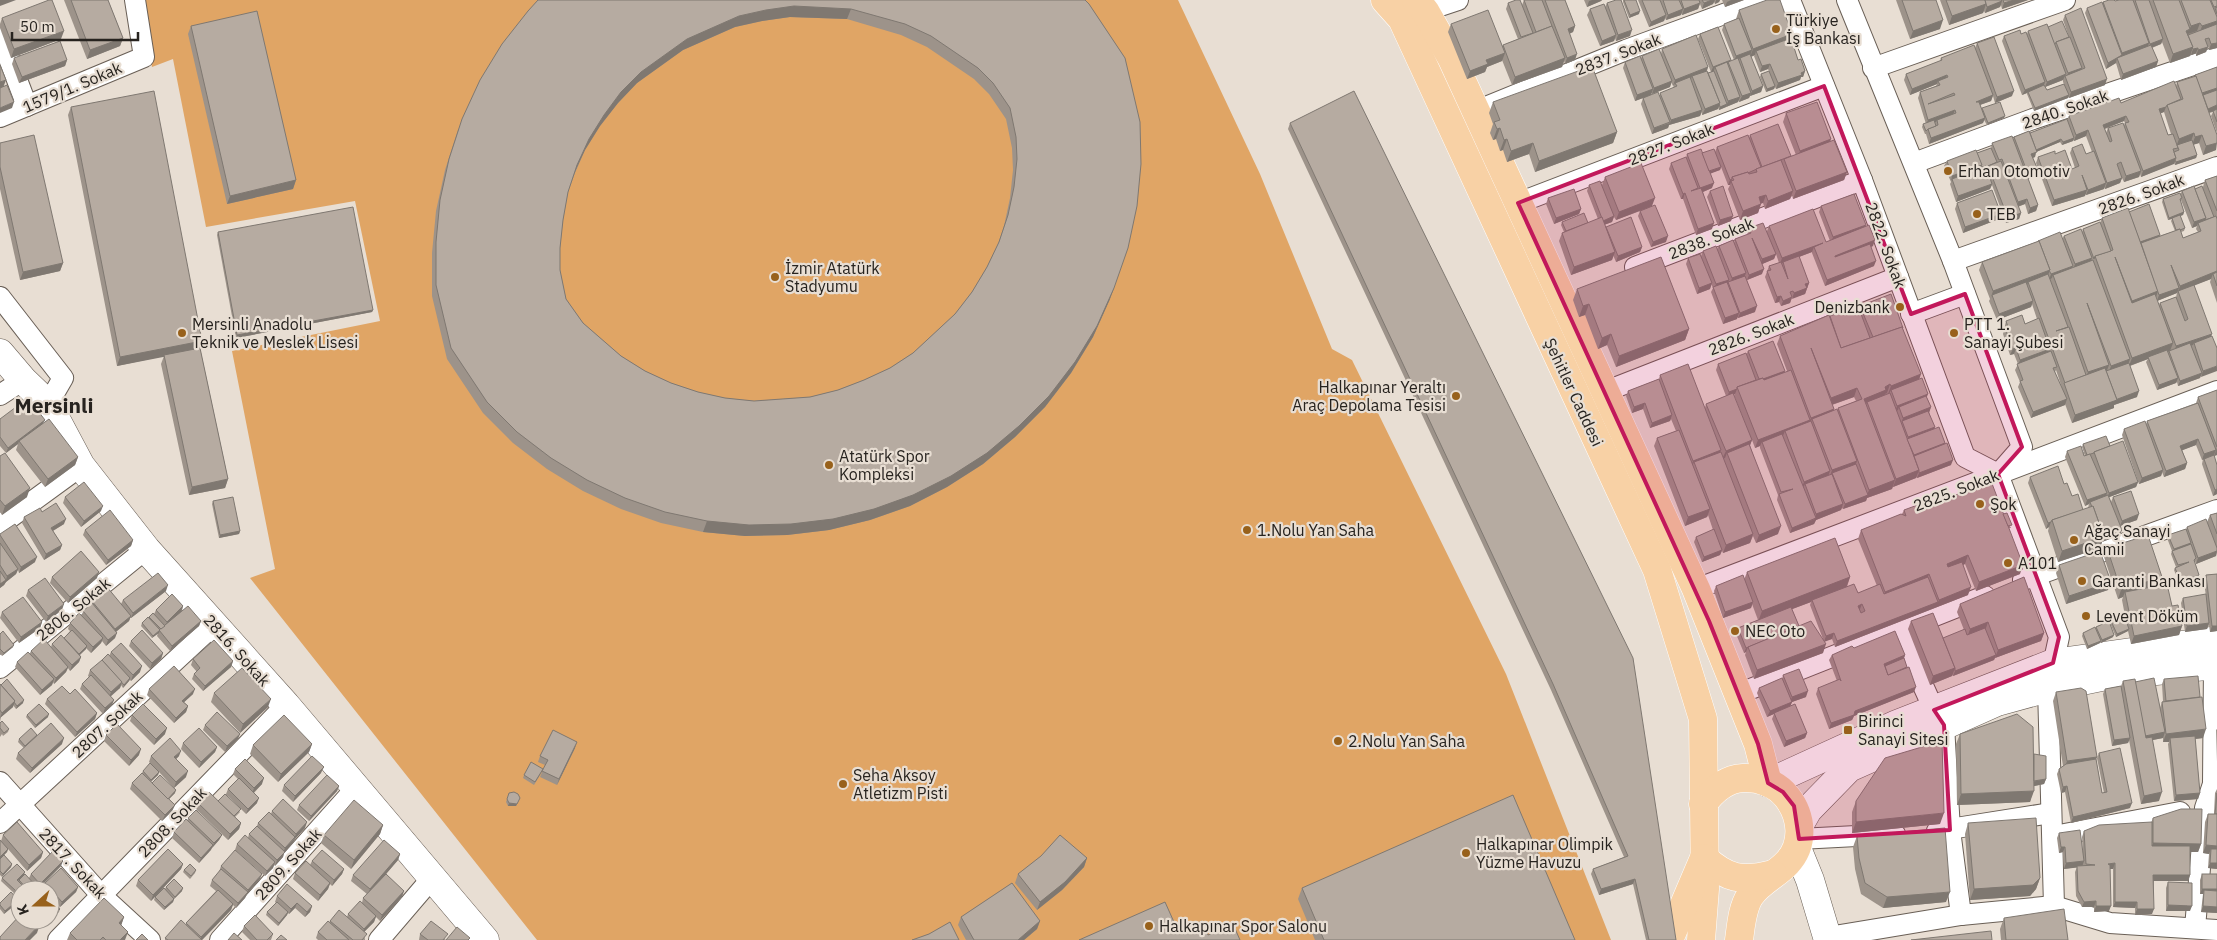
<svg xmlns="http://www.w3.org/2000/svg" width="2217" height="940" viewBox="0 0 2217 940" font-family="'IBM Plex Sans',sans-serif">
<rect width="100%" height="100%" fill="#e8ded3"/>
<path fill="#e0a565" d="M141,0h1037l82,174 72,175 20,11 154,314 105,266h-1074l-287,-362 25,-9 -43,-218 148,-30 -25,-120 -149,26 -33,-168 -21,8z"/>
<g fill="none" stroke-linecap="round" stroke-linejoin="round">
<defs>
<g id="street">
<path d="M1419,0l6,11 33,-11"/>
<path d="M1790,0l72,180 103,277 33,17 61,163 -11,51 6,218"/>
<path d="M1847,0l106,261 69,186 -21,24"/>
<path d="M0,35l27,71"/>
<path d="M1873,68l192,-68"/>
<path d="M1476,111l150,-61 136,-50"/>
<path d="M0,117l144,-60 -9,-57"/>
<path d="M1914,163l119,-44 184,-62"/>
<path d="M1518,203l306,-117"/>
<path d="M1953,261l264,-94"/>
<path d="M1635,267l227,-87"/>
<path d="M0,297l63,81 -15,26"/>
<path d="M1911,314l54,-20"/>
<path d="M1604,392l294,-115"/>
<path d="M0,395l23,-15"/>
<path d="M0,525l81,-59"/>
<path d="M2023,580l194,-70"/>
<path d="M1696,589l521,-198"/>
<path d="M1898,630l36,80 10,15 6,105 11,85"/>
<path d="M0,668l146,-119"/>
<path d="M1738,694l247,-98"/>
<path d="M0,782l101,113 49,45"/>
<path d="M0,823l215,-199"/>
<path d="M1937,831l114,-18"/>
<path d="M2054,836l126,-24"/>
<path d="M1799,839l96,-5"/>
<path d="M2195,928l10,-120 8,-24 1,-119"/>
<path d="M1828,937l133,-22 93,-9 56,17 107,7"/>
<path d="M58,940l228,-235"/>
<path d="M220,940l136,-152"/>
<path d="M379,940l53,-62"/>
</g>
<g id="secondary">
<path d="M0,353l23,27 25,24 33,62 65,83 140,156 199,235"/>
<path d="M1768,783l129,-59 156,-61 164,-23"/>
<path d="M1800,824l8,-14 41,-42 148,-66 51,-14 58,-12 111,-11"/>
<path d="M1797,848l13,32 18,60"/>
</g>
<g id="primary">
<path d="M1385,0l17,19 255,551 46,149 2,170 -4,51"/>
<path d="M1416,0l9,11 26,46 245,532 62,155 10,39"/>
<path d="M1703,804c10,-14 22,-25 40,-26 16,-1 34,6 44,19 15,19 18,47 0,66 -11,12 -28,19 -37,33 -8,12 -9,30 -11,44"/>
<path d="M1669,940l35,-82c23,21 38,24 69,16"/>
</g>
</defs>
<use href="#street" stroke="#695f56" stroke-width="22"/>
<use href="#secondary" stroke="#695f56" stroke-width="29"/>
<use href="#primary" stroke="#fff" stroke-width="29"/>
<use href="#street" stroke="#fff" stroke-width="20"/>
<use href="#secondary" stroke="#fff" stroke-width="28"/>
<use href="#primary" stroke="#f8d1a5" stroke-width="28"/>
</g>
<g fill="#9d938a" fill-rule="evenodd">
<path d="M64,0h44l15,38 -3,8 -33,13z"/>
<path d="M1085,0l25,299 -17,38 -22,36 -26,34 -30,30 -32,27 -36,23 -37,19 -40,14 -41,10 -42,5 -42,1 -42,-4 -42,-9 -40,-14 -38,-18 -36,-22 -34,-26 -30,-30 -36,-54 -15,-63v-43l4,-42 9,-41 13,-40 70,-119zM790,17l57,2 54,16 26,12 47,32 15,15 17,25 6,29 1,22 -3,28 -6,28 -6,18 -11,23 -15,25 -17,22 -42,39 -23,15 -26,12 -26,10 -28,7 -56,4 -29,-3 -27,-6 -27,-9 -26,-12 -24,-15 -38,-33 -17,-24 -6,-29v-22l3,-28 5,-28 7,-19 10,-23 15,-24 18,-23 19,-20 46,-33 52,-23 27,-6z"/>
<path d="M1524,0h41l10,26 -2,6 -4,2 6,26 -10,4 -1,-3 -2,6 -50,18 -10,-25v1l-15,6 -2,5 -18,7 -19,-47 3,-8 51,23 1,-2 15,-6 -12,-30 2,-6 14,2z"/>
<path d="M1584,0h18l-1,1 -14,6z"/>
<path d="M1623,0h13l3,14 -10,4 -6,-16z"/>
<path d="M1638,0h82l-1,2 -4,2 -1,-2 -1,2 -11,5 -2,-5 -2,5 -16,6 -1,-2v2l-15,5 -1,-2 -1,3 -15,6z"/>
<path d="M1722,0h22l-19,7z"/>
<path d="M1896,0h40l4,29 -30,10z"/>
<path d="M1940,0h88l-26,9 -1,-4 -1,2 -15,6 -1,-2 -1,2 -34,12z"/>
<path d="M2119,0h98v48l-8,2 -1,-4 -2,6 -10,4v-3l-5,2 -1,-1v2l-20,7 -8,-21 -1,2 -9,4 6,13 -2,6 -35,13 -5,-17 -10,6 -21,-56 2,-5 16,-4v-2l12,-1z"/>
<path d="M1607,3l23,33 -14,5 -1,-3 -1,3 -14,5 -13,-31 3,-6 15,-2z"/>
<path d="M1739,10l53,24 -1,4 7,22 7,11 -2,6h-2l-1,3 -24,9 -1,-2 -1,2 -8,3 -6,-15 1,-3 8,-3 -1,-2 -8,3 -6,-16 1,-1 -4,2 12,29 -2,6 -11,4 -1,2 -10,4v-2l-1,2 -19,8 -1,-3v2l-16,6v-3l-2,4 -31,9 -1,3 -16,6 -11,-30 2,-6 -8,3 -12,-33 2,-6 16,-4 1,-2 19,-2 1,-5 46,18 -1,4 1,2 3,-1 -13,-33 2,-5 30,28 4,-2 -12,-30 2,-6 12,-5zM1671,82l2,4 1,-1 -1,3 -13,5v2h-9v-2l1,1 18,-7z"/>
<path d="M2065,15l40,70 -36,13 -1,-1v1l-34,13 -7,-17v-1l-5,2 -20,-54 2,-5 17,-2h6l1,-3 20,-4 21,10 -6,-17zM2063,80v2l1,2 -17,6 -2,-3z"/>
<path d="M2,18l59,21 -50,19 -11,-30v-4z"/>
<path d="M191,26l105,154 -3,9 -66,15 -39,-170z"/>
<path d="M1977,43l35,53 -17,7 -2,-7 -2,5 -11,4 2,4 22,9 -17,7 -3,-5 -1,3 -54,21 -3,-10h-1l-3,-7 1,-3h3l-8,-26 2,-6 16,-6 1,-2 -27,11 -6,-15 2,-6 34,-13 1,-3 34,-10z"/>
<path d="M14,58l53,2 -2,6 -46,17 -7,-19z"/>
<path d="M2217,67v66l-6,-17 2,-4 -4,1 7,37 -13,5 -4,-12 -6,2 4,10 -1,3 -21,7 -1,-2 -33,14 -1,-3 -1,3 -15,5 -2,-4 -2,5 -15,6v-2l-1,2 -18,6 -1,-1v2l-33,10 -16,-43 2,-6 17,-3 17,15 3,-1 -5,-15 2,-5 14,6 6,-2 -6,-16 -12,5 -1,-1v1l-11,4 -2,-3 -24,10 -1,5 -2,1 5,12 -2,6 -8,3 10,26 -2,6 -8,3 -3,-10 -7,3 3,6 -2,6 -13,4 -14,-38 -2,4 -34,13 -6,-18 1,-2 -7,-16 3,-5 30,-8 14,-5 1,-5 21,-4 1,-2 16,-4 37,-13 2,-4 52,-13 55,-17 1,-4 18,-6v-1zM2164,112l7,22 -3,1 -8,-22zM2124,121l1,2 -1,2 -16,3 -2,5 -1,-4z"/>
<path d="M1493,102l124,30 -4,11 -78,29 -6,-18 -22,8 -4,-12 -3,1 -4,-12 -3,1 -3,-7 3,-9 -4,-11z"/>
<path d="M71,107l131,234 -2,7 28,131 -3,9 -36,7 -28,-131 3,-8 -47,10 -49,-251z"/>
<path d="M1786,113l45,28 16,31 -3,8 -51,19 -1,-4 -2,4 -25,10 -2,-6h-2l-3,10 -18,7 -12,-31 2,-4h-2l-7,-18 -1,3 -10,3 2,15 -9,4 9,37 -16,6 -13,-36h-2l-12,-30 2,-6 15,-5 1,-4 28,-2 2,-5 32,-9 1,-3 41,21 5,-1 -13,-33z"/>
<path d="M1290,123l386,817h-30l-13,-56 -34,11 -8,-21 2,-5 31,-12 -73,-167 -263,-561z"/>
<path d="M0,143l63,120 -3,8 -40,9 -20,-91z"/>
<path d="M2217,176v127l-7,-21 1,-3 -17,6 17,51 6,12 -16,29v-2l-1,3 -22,8 -1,-4 -1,1 -19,7 -11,-28 2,-3 -18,7 7,31 -23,8v3l-42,15 -7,-19v1l-34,13 -13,-31 2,-5 -5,-12 3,-6 -4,-10 -4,1 -7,-21 3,-13 19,3 12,-5 -5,-15 -1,3 -34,13 -8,-19 1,-2 -11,-29 3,-8 80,-23 2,-3 18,-4 1,-3 17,-6 2,-5 27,-6 30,24 16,-5 -4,-10 1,-2 -4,1 -6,-18 1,-3 17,-4 2,-4 21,-4 2,-7zM2181,200l11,28 5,-2 -1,3 2,3 -15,6 -2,-6 3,-1 1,-3 -5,-12 3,-1 1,-3 -4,-10zM2177,293l-1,4 -16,6 -1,2 -2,-4zM2056,370l6,18 -7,-16z"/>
<path d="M1605,177l47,29 14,36 -15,5 -13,-31 2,-5 -24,9 -2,-3 -2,5 -8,3 2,4v-2l36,20 -2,5 -24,10 -3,-7 -1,5 -41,15 -12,-34 3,-8 2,-1 -3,-7 1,-3 26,1 10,-4 -11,-28 2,-6h13z"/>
<path d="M1710,191l21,30 -13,5 -11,-29z"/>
<path d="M1548,198l33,11 -2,5 -25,10 -8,-20z"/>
<path d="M1957,203l42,16 -36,14 -8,-24z"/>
<path d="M1821,206l44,21 8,19 -2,1 3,19 -49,20 -13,-33v-1l-13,5 10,26 -4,11 -13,4 -2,5 -9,3 -2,-4 -4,1 -10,-26 4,-11 10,-3 -3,-9 -2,5 -12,5v10l-15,6 8,32 -17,6 -1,-1v2l-14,5 -12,-32 2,-4 -2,-4 -1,5 -13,5 -11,-30 2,-6 13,-2 2,-5 14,-2 2,-3 15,-3 1,-4 12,-4 2,-7 18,3 2,-5 57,16 4,-1 -11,-29z"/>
<path d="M218,232l155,78 -1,2 -136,26 -19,-103z"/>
<path d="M1577,289l112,40 -4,11 -69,27 -9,-22 -9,4 -13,-34 -6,2 -6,-17z"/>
<path d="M1860,306l43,23 16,50 12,28 -2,5 5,16 10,16 7,21 -34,13v-1l-1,1 -23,9v-1l-1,3 -25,9 -1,3 -23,8 -1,-1 -1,2 -25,10 -2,4 -24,9 -13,-33 1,-5 -18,-47v-2l-5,2 -3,-8 -2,5 28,89 -22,9 -3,-7 -3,7 -27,10 -1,-2 -2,4 -18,7 -8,-20 2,-5 17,-7 -5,-15 -1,2 -22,9 -31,-80 3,-8 19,-7 -5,-12 -1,2 -20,7 -7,-19 -11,4 -6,-17 2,-5 31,-12 1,-4 45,33 1,-4 20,-8 -10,-26 2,-6 28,-9 2,-4 36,22 3,-2 -10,-27 3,-8 50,-20 29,-8zM1735,394l-1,1 15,38 -16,-38zM1854,397l2,4 -18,7 -1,3 -4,-1 1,-1 -2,-4z"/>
<path d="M2217,390v65l-3,1 3,9v29l-4,2 -11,-32 1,-5 -1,1 -6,-15 -14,5 5,13 -2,6 -21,8 -2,-5 -1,4 -22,8 -17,-49 2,-6 22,-5 1,-3 49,-18 2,-6z"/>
<path d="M0,419l45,1 -2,3 35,34 -3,8 -30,22 -29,-37 2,-6 -12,9 -6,-7z"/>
<path d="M2083,444l27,2 28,36 -2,5 -27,10 2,5 2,-5 24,23 -17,6v9l-18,7 -2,6 -42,14 -10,-31 1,-4 -3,2 -18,-46 2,-6 34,7 8,12 11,14 5,-2 1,-4 -4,2 -20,-49 2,-6 18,5 -3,-9z"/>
<path d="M0,456l27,41 -25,18 -2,-3z"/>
<path d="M65,497l36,14 -20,16 -18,-24z"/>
<path d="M213,501l27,30 -1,3 -20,4 -7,-34z"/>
<path d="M1925,507l78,7 8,14h-2l11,46 -44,17 -11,-27 -2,1 5,30 -133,52 -3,-8 -8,2 -1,12 -69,26 -9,-24 1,-3 -2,1 -8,-19 2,-6 20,-8 -6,-16 -1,4 -28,10 -9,-27 2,-5 28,-6 3,-8 103,5 -3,10 11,6 19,-7 -19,-47 3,-9 41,-16 2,-4zM1811,602l-1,3 13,34 -24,-13 -7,-17z"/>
<path d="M42,512l22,12 -11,7 9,14 -2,5 -16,10 -22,-37 2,-6z"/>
<path d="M2217,513v39l-1,4 -20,8 -1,-3 -1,1 4,16 -18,7 -6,-15 1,-2 1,-1 -5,-13 1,-3 -5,-13 1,-3 18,-6 1,-2 20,-5 3,-7z"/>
<path d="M85,530l48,10 -2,6 -25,19 -23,-30z"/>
<path d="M0,534l35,28 -16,11 -1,-3 -2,4 -10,8 -2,3 -4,3z"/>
<path d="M2107,548l55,29 -3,8 13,21 10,20 -3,9 -48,9 -3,-13 -12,6 -6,-14 1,-2h15l-4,-21 1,-3 -5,2 -14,-42z"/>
<path d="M2059,565l49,25 -42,14 -10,-31z"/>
<path d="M2217,574v57l-7,1 -1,-7 -2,4 -22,3 -4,-29 2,-5 23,-1 -2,-16 2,-6z"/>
<path d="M52,577l45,1 -29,25 -18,-20z"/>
<path d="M28,590l34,20 -16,12 -20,-26z"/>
<path d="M166,591l-35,27h-1l-1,3 -13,11 -1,6 -9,8 -4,-5 -1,2 -10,10 -5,-5v1l-6,6 1,2 -2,5 -9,9 -2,-3 -2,4 -12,12 -1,-2 -1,3 -12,10 -25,-28 2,-5 13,-9 1,-2 20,-4 1,-3 12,-6 6,-7 -2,-2 2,-6 12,-8 1,-4 6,-5 2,-6 30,4 2,-4z"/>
<path d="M1960,604l84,29 -3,8 -46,17 -1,2 -41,16 -1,-1v1l-22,9 -22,-56 3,-8 32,17 21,-8 -7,-18z"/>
<path d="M183,606l-1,5 19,10 -2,5 -29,25 -13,-15 1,-3 -6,5 -11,-12 1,-3 12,-9 2,-4z"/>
<path d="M2,612l40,10 -2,6 -21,15 -19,-25z"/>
<path d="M2096,627l17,10 -12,6 -1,-1v1l-13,6 -5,-13 1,-3 13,-5z"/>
<path d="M0,634l13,13 -11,9 -2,-3z"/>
<path d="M131,641l32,12 -2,6 -11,10 -21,-23z"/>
<path d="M1854,648l51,7 -1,3 10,34 -60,24 -2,4 -23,9 -13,-35 2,-6 19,-7 -8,-21 3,-5z"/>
<path d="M111,652l29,20 -9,9 -1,-1 -1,1 -6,7 -2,-3 -1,3 -10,8 2,9 -9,9 -23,-25 2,-5 7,-7 -1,-1 2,-6 19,-14z"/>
<path d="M193,659l40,2 -2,6 -28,24 -11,-12 2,-5 3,-2 -6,-7z"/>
<path d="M1783,675l23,22 -14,5 -2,4 17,27 -2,5 -21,9 -12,-28 2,-5 -7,3 -10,-24 2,-5 23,-9z"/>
<path d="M2164,679l39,59 -8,1 5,54 -2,6 -24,2 -6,-57 1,-2h-6v-4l-11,2 7,61 -18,3 -12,-64 -1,3 -16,3 -9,-52 2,-5 16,-3 2,-5 12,1 25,26 2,-6 1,-1 -1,-17z"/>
<path d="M0,684l23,19 -7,6 -3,-4v2l-12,10 -1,5z"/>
<path d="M149,689l44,5 -9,8 4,4 -2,6 -12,11 -27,-28z"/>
<path d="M2056,692l41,65 -1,2 6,34h2l-7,-35 2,-5 31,55 -59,15 -6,-31 -4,1 -4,-19 2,-5 4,-3 -10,-65z"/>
<path d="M214,693l54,14 -28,26 -29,-31z"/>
<path d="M70,694l27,19 -2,6 -20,18 -30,-33 2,-5z"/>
<path d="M27,715l21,2 -13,11 -9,-11z"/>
<path d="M132,715l33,19 -11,11 -24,-24z"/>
<path d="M0,723l9,6 -1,3 -5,4 -1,-2 -2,3z"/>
<path d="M205,725l33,14 -13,13 -22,-22z"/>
<path d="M2217,729v32l-1,-31z"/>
<path d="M1960,734l74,20 12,25 -2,5 -10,2 -4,16 -73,3 -1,-61z"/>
<path d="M37,735l-1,2 26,7 -32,29 -14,-14 2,-6 6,-5 -6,-6 1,-3z"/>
<path d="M106,735l33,20 -10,11 -25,-25z"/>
<path d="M183,743l34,4 -2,5 -16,16 -18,-19z"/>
<path d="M312,744l-3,8 -31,30 -28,-28 3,-9z"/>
<path d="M575,748l-18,37 -17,-8 5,-12 -7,-3 2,-6z"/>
<path d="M151,756h28l-3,3 10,18 -12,11 -15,-16 -1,3 -7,7 1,1 23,10 -6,6 6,6 -3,6 -10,10 -32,-32 2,-6 10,-10 1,-2 10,-5 -4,-4z"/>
<path d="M235,769l27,15 -8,9 3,10 -11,11 -19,-19 13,17 -5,5 6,6 -2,6 -11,11 -32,-31 2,-6 20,-2 8,-7 2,-5 10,-10 -5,-5z"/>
<path d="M542,772l-8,13 -11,-7 1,-3z"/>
<path d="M321,773l-28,29 -11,-11 2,-6z"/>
<path d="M339,786l-2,5 -28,30 -12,-11 2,-5z"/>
<path d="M2217,789v80l-9,-1 1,-14 -6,-1 2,-31 3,-8h6l1,-21z"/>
<path d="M520,798l-4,8h-8l-2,-4 1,-3z"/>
<path d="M1856,801l84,23 -88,9v-21z"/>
<path d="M272,811l33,17 -10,11 -2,4 -9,10 -1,4 -8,9 -1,-1 -1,3 -8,8 -30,-26 2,-6 11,-6 1,-4 8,-8 1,-3 13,-9z"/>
<path d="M188,818l34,17 -3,5 -20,23 -27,-25 2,-6 13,-11z"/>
<path d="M2153,818l48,26 -3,8h-8v23l-2,6h-34l-2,33 -17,1v-7l-22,-1v-38h-3l-1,42 -15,1v-5h-12l-6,-11 -1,-24 2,-5 -13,2 -1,-17 -4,1 -2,-15 2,-5 24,18 -1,-14 2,-6 67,-8z"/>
<path d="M1968,823l72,55 -4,11 -6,7 -60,4 -5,-66z"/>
<path d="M383,825l-3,9 -29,35 -30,-26 3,-8z"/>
<path d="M3,835l40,17 -2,6 -14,13 -19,-22 -1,3 -3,3 8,9 -1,3 -9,10 -2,-2v-16l1,-18z"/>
<path d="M1857,836l89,66 -63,6 -22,-14 -6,-25 -2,-22z"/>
<path d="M400,854l-2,6 -12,14 16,23 -22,24 -4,-4 -2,5 -10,10 1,8h-47l-2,-2 2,-6 11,-9 1,-2 17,-4 1,-3 14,-11 1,-5 4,-4 -16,-13 2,-6z"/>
<path d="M1087,858l-3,9 -22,23 -25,20 -22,-27 3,-9z"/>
<path d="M312,861l32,8 -2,5 -10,12 -2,-2 -2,5 -10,12 -25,-22 2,-6 15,-8z"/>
<path d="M183,864l-2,5 -30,32 -15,-15 2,-6z"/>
<path d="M61,866l-23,23 -1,-1v2h-13l-3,-4 -6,8 -14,-13 1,-3 22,-3 -6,6v1l1,-2 10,-2 2,-4z"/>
<path d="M221,866l39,13 -13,15 -2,4 -9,10 -3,-3 -2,5 -29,30h-37v-2l21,-13v-2l30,-32 -6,-5 2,-6 7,-8z"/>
<path d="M184,870h12l-1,3 -5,6 -7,-7z"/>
<path d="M2202,874h15v39l-16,-1 2,-18h-3v-14z"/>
<path d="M2168,882l22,29h-24v-23z"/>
<path d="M45,883l33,4 -2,5 -16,15 -10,-11v-6h-6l-1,-1z"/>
<path d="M166,887l16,4 -8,8 -1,3 -9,8 -10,-10 1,-3 10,-8z"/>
<path d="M1302,888l273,52h-260l-17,-41z"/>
<path d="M277,896l35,10 -2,6 -5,5 -10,-9 -6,6 -1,-1 -1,2 -9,11 -12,-11 1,-3 9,-9 -1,-1z"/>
<path d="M18,900l-1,3 -13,11 -4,-5v-6z"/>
<path d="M50,900l10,9 -1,3 -5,5 -4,-5z"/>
<path d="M124,917l-3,8 4,15h-58l3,-7z"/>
<path d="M961,917l79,4 -3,8 -13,11h-58l-8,-15z"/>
<path d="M2004,918l64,22h-67l-1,-11z"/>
<path d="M244,926l29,8 -2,6h-21l-8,-8z"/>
<path d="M420,934l26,5 -1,1h-26z"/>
</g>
<g fill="#7f7871">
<path d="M0,0h16l-16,6z"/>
<path d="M1592,0h10l-1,1 -14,6 2,-6z"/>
<path d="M1712,0h3l-2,4 -11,5 2,-6z"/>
<path d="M1716,0h4l-1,2 -4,2z"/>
<path d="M1731,0h13l-19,7 2,-5z"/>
<path d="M2014,0h14l-26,9 2,-6z"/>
<path d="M2002,1l-2,6 -15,6 2,-6z"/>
<path d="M1700,3l-2,6 -16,6 2,-6z"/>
<path d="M1986,4l-3,9 -34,12 3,-9z"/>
<path d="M794,6l57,3 -4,10 -57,-2 -28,4 -27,6 -52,23 -46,33 -19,20 -18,23 -15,24 -12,26 4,-11 12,-26 15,-24 17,-23 20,-20 46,-33 52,-23 27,-6z"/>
<path d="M1683,9l-2,6 -15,5 2,-5z"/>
<path d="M1640,11l-1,3 -10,4 1,-3z"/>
<path d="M1666,15l-2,6 -15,6 2,-5z"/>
<path d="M1943,20l-3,9 -30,10 3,-8z"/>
<path d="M2217,21v3l-18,11 3,-9z"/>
<path d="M2200,23l-3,8 -9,3v2l-2,-5 3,-1 2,-4z"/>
<path d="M1575,26l-2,6 -7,3 2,-6z"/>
<path d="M1632,30l-2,6 -14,5 2,-6z"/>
<path d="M64,31l-3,8 -50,19 3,-9z"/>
<path d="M1792,34l-3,8 -33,9 -1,4 -5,2 3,-8z"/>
<path d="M1616,35l-2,6 -14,5 2,-5z"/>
<path d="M123,38l-3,8 -33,13 3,-9z"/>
<path d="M2163,39l-2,5 -13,5 2,-5z"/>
<path d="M2149,43l-2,6 -30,9 -1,5 -10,6 2,-6 13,-8 1,-2z"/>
<path d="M2217,43v5l-8,2 2,-6z"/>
<path d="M2193,47l-3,9 -20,7 3,-9z"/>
<path d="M2208,47l-2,5 -10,4 2,-6z"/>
<path d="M2198,48l-2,5 -5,2 2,-6z"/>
<path d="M1752,50l-2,6 -10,2 -1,2 -5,2 2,-6z"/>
<path d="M1505,53l-3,8 -15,6 -2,5 -18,7 3,-8 16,-11z"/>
<path d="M1577,54l-2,6 -10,4 2,-6z"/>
<path d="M1565,58l-3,9 -50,18 3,-8z"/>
<path d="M67,60l-2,6 -46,17 3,-6z"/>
<path d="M1731,60l-2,4 -1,-2 -1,4 -12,1 -1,4 -3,1 2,-5z"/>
<path d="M2158,61l-2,6 -35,13 2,-6z"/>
<path d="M1770,64l-2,5 -8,3 2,-6z"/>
<path d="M1708,67l-2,5 -14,4 -1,3 -15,6 -1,-2 -1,2 -1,1 2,-6z"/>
<path d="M2082,68l-2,5 -14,6 2,-6z"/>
<path d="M1805,71l-2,6h-2l-1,3 -24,9 2,-6z"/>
<path d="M2066,74l-3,6 -18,7 2,-5z"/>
<path d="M1947,75l-2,6h-7l-1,3 -27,11 2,-6z"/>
<path d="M2107,79l-2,6 -36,13 2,-6z"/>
<path d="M6,80l-3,8 -3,2v-8z"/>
<path d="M1672,81l-2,6 -18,7 2,-6z"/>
<path d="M2045,82l-2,6 -15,4 -1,1 -5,2 3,-5z"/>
<path d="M1763,86l-2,6 -11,4 2,-5z"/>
<path d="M1775,86l-1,3 -8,3 1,-3z"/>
<path d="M2217,88v5l-14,5 -1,-5z"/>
<path d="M1653,89l-2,6 -16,6 2,-6z"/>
<path d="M2014,91l-2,5 -17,7 2,-6z"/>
<path d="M1751,93l-2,5 -10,4 3,-6z"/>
<path d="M1993,95l-2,6 -17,6 2,-5z"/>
<path d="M2069,95l-1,3 -34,13 1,-3z"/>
<path d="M1740,97l-2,5 -12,5 2,-6z"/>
<path d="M14,102l-2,6 -12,5v-5z"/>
<path d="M1720,103l-2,6 -16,6 3,-6z"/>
<path d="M1727,104l-1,3 -7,3 1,-3z"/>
<path d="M2217,105v5l-12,4 2,-5z"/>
<path d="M2166,107l-2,5 -7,3 2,-6z"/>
<path d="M1702,110l-2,6 -31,9 -1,3 -16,6 2,-6 16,-5 1,-3z"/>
<path d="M1955,110l-2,5 -16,5 -1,2 -10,3 2,-5z"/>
<path d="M2005,116l-1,2 -17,7 1,-2z"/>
<path d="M2126,116l-2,5 -23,9 2,-5z"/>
<path d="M1985,118l-2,5 -54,21 2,-6z"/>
<path d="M1500,128l-4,11 -3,1 4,-11z"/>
<path d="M2088,130l-2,6 -12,5 2,-6z"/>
<path d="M1617,132l-4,11 -78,29 4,-11z"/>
<path d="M2194,133l-3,8 -15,6 3,-8z"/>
<path d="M2202,135l-3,8 -7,2 3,-8z"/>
<path d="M2074,138l-1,3 -11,4 1,-3z"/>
<path d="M1507,139l-4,11 -3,1 4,-11z"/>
<path d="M1831,139l-3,9 -31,11 3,-8z"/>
<path d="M2061,139l-1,3 -24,10 -1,5 -6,2 2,-5 4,-4z"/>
<path d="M1533,143l-4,11 -22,8 4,-11z"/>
<path d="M2217,143l-1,7 -13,5 3,-9z"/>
<path d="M2197,155l-1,3 -21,7 1,-3z"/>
<path d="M2176,158l-2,6 -33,13 2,-6z"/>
<path d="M1982,165l-2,6 -28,8 -1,3 1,-6z"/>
<path d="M1721,167l-1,3 -13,5 1,-3z"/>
<path d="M2038,170l-2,6 -10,4 2,-6z"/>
<path d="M2141,171l-2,6 -15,5 2,-6z"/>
<path d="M1847,172l-3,8 -51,19 3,-8z"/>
<path d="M2122,178l-2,5 -15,6 2,-6z"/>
<path d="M1732,179l-2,6h-2l2,-5z"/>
<path d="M296,180l-3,9 -66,15 3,-8z"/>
<path d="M1714,183l-2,5 -14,6 2,-6z"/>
<path d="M2106,183l-2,6 -18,6 2,-5z"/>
<path d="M1992,184l-2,5 -34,13 2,-6z"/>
<path d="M2087,190l-2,6 -33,10 2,-6z"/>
<path d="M1793,191l-3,8 -25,10 3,-8z"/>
<path d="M1685,193l-2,6h-2l2,-5z"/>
<path d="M1766,195l-3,8 -7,2 3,-8z"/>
<path d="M1655,198l-3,8 -36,14 3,-8z"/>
<path d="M2027,199l-2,5 -9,3 2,-5z"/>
<path d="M1761,204l-3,9 -18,7 3,-9z"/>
<path d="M2038,205l-2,6 -8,3 2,-6z"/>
<path d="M1581,209l-2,5 -25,10 2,-6z"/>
<path d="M2184,212l-1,3 -15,5 1,-2z"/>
<path d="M2021,213l-2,6 -13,4 2,-5z"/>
<path d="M2001,214l-2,5 -36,14 2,-6z"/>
<path d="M1614,216l-2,6 -11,4 2,-5z"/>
<path d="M1733,216l-2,5 -13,5 2,-6z"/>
<path d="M2206,218l-3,5h-5l-1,3 -5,2 2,-6z"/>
<path d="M1714,223l-2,6 -16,6 2,-6z"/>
<path d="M1866,225l-2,5 -33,13 2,-6z"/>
<path d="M2160,235l-2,5 -21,8 2,-6z"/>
<path d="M1668,236l-2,6 -15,5 2,-5z"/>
<path d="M1875,240l-2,6 -40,15 2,-5z"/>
<path d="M1823,243l-9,4 -2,5 -32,12 2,-6z"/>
<path d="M1642,247l-2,5 -24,10 2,-6z"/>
<path d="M1615,252l-3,8 -41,15 3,-8z"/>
<path d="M1776,254l-2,5 -14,6 2,-6z"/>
<path d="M2092,258l-2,6 -17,6 2,-6z"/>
<path d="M1876,261l-2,5 -49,20 2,-6z"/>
<path d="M63,263l-3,8 -40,9 3,-8z"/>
<path d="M2073,266l-3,5 -17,4 -1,3 -3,2 2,-6z"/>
<path d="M1764,269l-2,5 -15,6 2,-5z"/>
<path d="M2050,270l-3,8 -19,4 -1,4 -35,9 -2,5 3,-9z"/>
<path d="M2217,271l-4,3 -2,5 -33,13 2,-6z"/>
<path d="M1746,273l-2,5 -14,6 2,-6z"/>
<path d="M1729,280l-2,5 -13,5 2,-6z"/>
<path d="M1712,283l-2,6 -13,5 2,-6z"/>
<path d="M1809,283l-4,11 -13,5 2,-6 11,-9z"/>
<path d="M1114,288l-4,11 -17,38 -22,36 -26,34 -30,30 -32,27 -36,23 -37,19 -40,14 -41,10 -42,5 -42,1 -42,-4 4,-11z"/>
<path d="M2179,288l-2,5 -20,8 2,-6z"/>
<path d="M2158,291l-3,9 -26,9 3,-8z"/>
<path d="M1781,296l-2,6 -4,1 2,-6z"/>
<path d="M1792,297l-2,6 -9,3 2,-5z"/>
<path d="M2033,301l-2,6 -34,13 2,-6z"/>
<path d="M1589,304l-4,11 -6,2 4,-11z"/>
<path d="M1757,306l-2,6 -17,6 2,-5z"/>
<path d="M373,310l-1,2 -136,26 1,-3z"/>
<path d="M1739,313l-2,6 -14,5 2,-6z"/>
<path d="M1689,329l-4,11 -69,27 3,-11z"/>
<path d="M1611,334l-4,11 -9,4 4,-11z"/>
<path d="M2212,334l-2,6 -16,3 -1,2 -19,7 2,-6z"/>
<path d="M202,341l-3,9 -82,16 3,-9z"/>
<path d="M2173,343l-3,8 -21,8 -1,-2v2l-19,7 3,-8z"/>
<path d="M2016,348l-2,6 -4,1 3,-6z"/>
<path d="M2050,349l-2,6 -30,11 2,-6z"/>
<path d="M2130,359l-3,9 -19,7 3,-9z"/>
<path d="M2109,365l-3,8 -21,8 3,-9z"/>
<path d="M2217,366v5l-16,6 2,-6z"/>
<path d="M1785,371l-2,5 -26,10 2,-6z"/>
<path d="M2202,373l-2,5 -22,8 2,-5z"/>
<path d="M1921,374l-3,9 -27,7 -2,4h-1l3,-8z"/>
<path d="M2178,378l-2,5 -19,7 2,-5z"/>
<path d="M1890,384l-3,9 -2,1 -2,4 -16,4 -1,3 -2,-6z"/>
<path d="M1857,388l-3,9 -26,9 3,-8z"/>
<path d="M1737,389l-2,5 -8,3 2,-5z"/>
<path d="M2139,391l-2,6 -23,8v3l-42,15 3,-8z"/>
<path d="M1928,394l-2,5 -27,8 -1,3 -3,2 2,-6z"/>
<path d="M2067,399l-2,6 -34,13 2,-6z"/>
<path d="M1645,403l-2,6 -11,4 2,-6z"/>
<path d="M1931,407l-2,6 -27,8 1,-3z"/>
<path d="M1834,409l-3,8 -19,2 -3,7 -24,5 -3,7 -20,4 -2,4 -5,2 3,-8 52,-20 1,-2z"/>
<path d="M1672,415l-2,6 -20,7 2,-5z"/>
<path d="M45,420l-3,5 -23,16 -1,3 -12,9 2,-5z"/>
<path d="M1935,427l-2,6 -26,8 1,-4z"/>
<path d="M2198,439l-2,6 -18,7 2,-6z"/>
<path d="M1752,440l-3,8 -22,5 -2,5 -3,1 4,-8z"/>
<path d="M1945,443l-2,5 -29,11 -2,-4z"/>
<path d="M2217,448v7l-3,1z"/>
<path d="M1721,450l-3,9 -24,3 -3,7h-1l3,-8z"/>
<path d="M2216,450l-2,5 -12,5 2,-6z"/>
<path d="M78,457l-3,8 -30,22 3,-8z"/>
<path d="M1953,460l-2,5 -34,13 2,-5z"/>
<path d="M1857,461l-3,8 -22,4 -1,5 -2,1 3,-9z"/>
<path d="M2187,463l-2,6 -21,8 2,-6z"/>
<path d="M1919,470l-3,8 -23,9 3,-8z"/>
<path d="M2163,470l-2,6 -22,8 3,-6z"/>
<path d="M1830,471l-3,9 -22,4 -2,5 -2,1 3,-8z"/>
<path d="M228,479l-3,9 -36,7 3,-8z"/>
<path d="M1895,480l-3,9 -25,9 -1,3 -23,8 2,-5 22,-9 2,-5z"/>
<path d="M2138,482l-2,5 -29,11 2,-5z"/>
<path d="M30,488l-3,9 -25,18 3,-9z"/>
<path d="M2217,489v5l-4,2 2,-6z"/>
<path d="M2107,493l-2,6 -15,3 -1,2 -4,2 2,-6z"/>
<path d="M1843,504l-2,6 -25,10 -2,4 -24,9 2,-5 23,-9 1,-5z"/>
<path d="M103,506l-2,5 -20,16 3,-6z"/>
<path d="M1710,509l-3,8 -22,9 3,-9z"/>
<path d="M2139,514l-2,6 -17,6 2,-5z"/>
<path d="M66,519l-2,5 -15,9 2,-5z"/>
<path d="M2051,522l-2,5 -3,2 2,-6z"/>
<path d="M1781,526l-3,8 -22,9 3,-8z"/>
<path d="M2122,530l-2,5 -18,7 -2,6 -42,14 4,-11z"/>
<path d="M240,531l-1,3 -20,4 1,-3z"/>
<path d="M1753,534l-3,9 -27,10 3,-8z"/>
<path d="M133,540l-2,6 -25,19 2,-5z"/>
<path d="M2191,543l-1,3 -17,6 1,-3z"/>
<path d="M62,545l-2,5 -16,10 2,-6z"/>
<path d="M1722,550l-2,5 -18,7 2,-5z"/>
<path d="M2217,551l-1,5 -20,8 2,-6z"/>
<path d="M1968,555l-3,9 -21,9 3,-9z"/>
<path d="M37,557l-2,5 -16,11 2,-6z"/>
<path d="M2023,565l-3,9 -44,17 3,-9z"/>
<path d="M18,569l-2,5 -10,8 -2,3 -4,3v-4l6,-4 1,-4z"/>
<path d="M99,572l-2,6 -29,25 2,-6z"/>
<path d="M1929,574l-3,8 -44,18 3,-8z"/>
<path d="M2199,575l-1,3 -18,7 1,-3z"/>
<path d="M1850,577l-4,11 -34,12 -1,2 -53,20 4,-11z"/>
<path d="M2162,577l-3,8 -34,7 -2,5 -5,2 3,-9z"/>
<path d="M2111,582l-3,8 -42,14 3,-8z"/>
<path d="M168,585l-2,6 -35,27 2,-5z"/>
<path d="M1971,587l-3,8 -133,52 2,-6 101,-39 1,-2z"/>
<path d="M1753,602l-2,6 -28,10 2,-6z"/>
<path d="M64,604l-2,6 -16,12 2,-6z"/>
<path d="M1862,604l-2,5 -4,2 2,-5z"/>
<path d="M183,606l-2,6 -16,15 2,-5z"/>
<path d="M131,616l-2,5 -16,13 2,-5z"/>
<path d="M201,621l-2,5 -29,25 2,-5z"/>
<path d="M42,622l-2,6 -21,15 2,-6z"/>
<path d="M1988,622l-3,9 -18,7 3,-9z"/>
<path d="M2209,623l-2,6 -22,3 2,-6z"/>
<path d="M2182,626l-3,9 -48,9 3,-8z"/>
<path d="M2212,626h5v5l-7,1z"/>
<path d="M2129,629l-1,2 -12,6 1,-3z"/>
<path d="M160,630l-1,3 -7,5 1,-2z"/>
<path d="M117,633l-2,5 -9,8 2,-6z"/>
<path d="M1834,633l-2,6 -8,3 2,-6z"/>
<path d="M2044,633l-3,8 -46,17 3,-8z"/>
<path d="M2114,635l-1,2 -12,6 1,-3z"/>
<path d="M103,638l-2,5 -10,10 2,-6z"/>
<path d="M2101,641l-1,2 -13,6 1,-3z"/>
<path d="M1826,644l-3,9 -69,26 3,-9z"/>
<path d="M14,645l-1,2 -11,9 2,-3z"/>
<path d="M87,646l-1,3 -9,8 1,-2z"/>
<path d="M1748,647l-2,5 -2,1 2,-5z"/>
<path d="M163,653l-2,6 -11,10 2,-6z"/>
<path d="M1905,655l-2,6 -19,7v-4z"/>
<path d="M1996,655l-2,5 -41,16 2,-5z"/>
<path d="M81,657l-2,5 -9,9 2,-6z"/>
<path d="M233,661l-2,6 -28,24 2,-5z"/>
<path d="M142,666l-2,6 -9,9 2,-6z"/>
<path d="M68,667l-2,5 -12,12 2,-6z"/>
<path d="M1955,668l-3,8 -22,9 3,-9z"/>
<path d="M130,678l-1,3 -6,7 1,-3z"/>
<path d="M54,679l-2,6 -12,10 2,-5z"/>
<path d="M122,682l-2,6 -11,10 2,-6z"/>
<path d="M1916,687l-2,5 -60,24 -2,4 -23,9 2,-6 24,-12z"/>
<path d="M195,689l-2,5 -13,12 2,-5z"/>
<path d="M1808,691l-2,6 -14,5 -2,5 -23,10 3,-6 20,-9 2,-5z"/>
<path d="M271,699l-3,8 -28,26 3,-9z"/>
<path d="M24,700l-1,3 -7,6 1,-3z"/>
<path d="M114,700l-2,5 -9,9 2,-6z"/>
<path d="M15,701l-2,6 -13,11 2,-5z"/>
<path d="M188,706l-2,6 -12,11 2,-5z"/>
<path d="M97,713l-2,6 -20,18 2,-5z"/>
<path d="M49,714l-1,3 -13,11 1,-3z"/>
<path d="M167,728l-2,6 -11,11 2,-6z"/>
<path d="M2206,729l-3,9 -33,4v-4l-1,4h-6l3,-8z"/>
<path d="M2165,732l-2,6 -20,4 2,-6z"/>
<path d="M1807,733l-2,5 -21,9 2,-6z"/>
<path d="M240,734l-2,5 -13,13 2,-6z"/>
<path d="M64,738l-2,6 -32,29 2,-5z"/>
<path d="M2130,738l-2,5 -16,3 2,-6z"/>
<path d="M577,742l-2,6 -18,37 2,-6z"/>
<path d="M312,744l-3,8 -31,30 3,-8z"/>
<path d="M217,747l-2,5 -16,16 2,-6z"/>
<path d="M141,749l-2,6 -10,11 2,-6z"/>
<path d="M181,751l-2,5 -7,7 2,-6z"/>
<path d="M2097,757l-3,8 -30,5 3,-9z"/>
<path d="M324,767l-3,6 -28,29 2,-6z"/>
<path d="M188,771l-2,6 -12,11 2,-6z"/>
<path d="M159,772l-1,3 -8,7 1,-2z"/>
<path d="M264,778l-2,6 -10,10 2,-6z"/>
<path d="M2046,779l-2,5 -14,3 2,-5z"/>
<path d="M339,786l-2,5 -28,30 2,-5z"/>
<path d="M2067,786l-2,6 -4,1 2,-6z"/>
<path d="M176,790l-1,3 -8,8 1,-2z"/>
<path d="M2034,791l-4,11 -73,3 4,-11z"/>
<path d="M2162,792l-3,9 -18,3 3,-8z"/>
<path d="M2200,793l-2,6 -24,2 2,-6z"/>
<path d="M259,798l-2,5 -11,11 2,-5z"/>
<path d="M509,803l8,1 -1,2h-8z"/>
<path d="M2132,803l-2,5 -59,15 2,-6z"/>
<path d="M175,805l-3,6 -10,10 3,-6z"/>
<path d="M1944,813l-4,11 -88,9 4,-11z"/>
<path d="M307,822l-2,6 -10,11 -2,4 -9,10 -1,4 -8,9 2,-6 6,-7 2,-5 9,-9 2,-5z"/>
<path d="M241,823l-2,6 -11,11 2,-6z"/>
<path d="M383,825l-3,9 -29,35 3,-9z"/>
<path d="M222,835l-3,5 -7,8 2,-5z"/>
<path d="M2153,843l48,1 -3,8h-48z"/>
<path d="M213,845l-2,5 -12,13 2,-5z"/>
<path d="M2206,845l11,1v8l-6,-5 -2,5 -6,-1z"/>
<path d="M2061,847h4l-2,5 -4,1z"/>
<path d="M8,849l-1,3 -7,7v-2z"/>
<path d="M43,852l-2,6 -14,13 2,-6z"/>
<path d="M400,854l-2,6 -30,35 2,-6z"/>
<path d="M1087,858l-3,9 -22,23 -25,20 3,-8z"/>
<path d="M63,861l-2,5 -23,23 2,-5z"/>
<path d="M2084,861l-2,6 -18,2 2,-6z"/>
<path d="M275,862l-2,6 -8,8 2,-5z"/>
<path d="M2115,863l-2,6h-7l2,-5z"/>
<path d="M2210,863h7v6l-9,-1z"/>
<path d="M12,864l-1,3 -9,10 1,-3z"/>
<path d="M183,864l-2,5 -30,32 2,-6z"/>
<path d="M344,869l-2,5 -10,12 2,-6z"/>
<path d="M25,872l-1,3 -8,8 1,-3z"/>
<path d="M262,874l-2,5 -13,15 -2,4 -9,10 2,-5 9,-10 1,-3z"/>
<path d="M2153,875h37l-2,6h-37z"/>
<path d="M2040,878l-4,11 -6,7 -60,4 4,-11z"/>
<path d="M1635,879l-2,5 -34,11 2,-6z"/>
<path d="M330,883l-2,6 -10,12 2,-6z"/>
<path d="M78,887l-2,5 -16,15 2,-5z"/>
<path d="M183,888l-1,3 -8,8 1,-2z"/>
<path d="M2202,889h15v6l-13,-5 -1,4h-3z"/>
<path d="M404,891l-2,6 -22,24 2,-6z"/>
<path d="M1950,892l-4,10 -63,6 4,-11z"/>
<path d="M174,899l-1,3 -9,8 1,-3z"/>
<path d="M18,900l-1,3 -13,11 1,-3z"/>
<path d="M2096,901l-2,6h-12l2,-5z"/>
<path d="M2115,902h22l-2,6 -22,-1z"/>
<path d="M297,903l-2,5 -6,6 2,-5z"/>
<path d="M233,904l-2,6 -29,30h-2l1,-3z"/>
<path d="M2168,905l24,1 -2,5h-24z"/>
<path d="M312,906l-2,6 -5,5 2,-5z"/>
<path d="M2096,906h15l-2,5 -15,1z"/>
<path d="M2203,906l14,1v6l-16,-1z"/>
<path d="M2137,909h17l-2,5 -17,1z"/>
<path d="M288,912l-1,3 -9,11 1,-3z"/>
<path d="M376,916l-2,6 -12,12 2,-5z"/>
<path d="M124,917l-3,9 -2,-3z"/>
<path d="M1040,921l-3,8 -13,11h-6z"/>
<path d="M40,924l-3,9 -7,7h-5z"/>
<path d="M128,932l-3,8h-5z"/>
</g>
<g fill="#b6aba1" stroke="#7f7871" fill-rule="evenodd">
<path d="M49,0h3l12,31 -50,18 -12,-31z"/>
<path d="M71,0h37l15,38 -33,12z"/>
<path d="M538,0h547l4,4 36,54 15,64 1,42 -4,42 -9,42 -14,40 -17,38 -22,36 -26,34 -30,30 -32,27 -36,23 -38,19 -39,14 -41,10 -42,5 -42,1 -42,-4 -42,-9 -40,-14 -38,-18 -36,-22 -34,-26 -30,-30 -36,-54 -15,-63v-43l4,-42 9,-41 13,-40 18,-39 22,-36 26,-33zM794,6l57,3 54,15 26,12 47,32 15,15 17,25 6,29 1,22 -3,28 -6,28 -9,27 -12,25 -15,25 -17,22 -42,39 -23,15 -26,12 -26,10 -28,7 -56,4 -29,-3 -27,-6 -27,-9 -26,-12 -24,-15 -38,-33 -17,-24 -6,-29v-22l3,-28 5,-28 9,-27 12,-26 15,-24 17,-23 20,-20 46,-33 52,-23 27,-6z"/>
<path d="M1516,0h4l13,33 -12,4 -13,-34z"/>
<path d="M1524,0h18l10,26 -16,6z"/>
<path d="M1545,0h20l10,26 -7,3 9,25 -10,4z"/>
<path d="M1616,0h5l11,30 -14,5 -11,-32z"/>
<path d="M1624,0h12l4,11 -10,4z"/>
<path d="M1642,0h18l6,15 -15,7z"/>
<path d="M1663,0h16l4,9 -15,6z"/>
<path d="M1681,0h18l1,3 -16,6z"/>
<path d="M1702,0h10l-8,3z"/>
<path d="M1767,0h13l12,34 -39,15 -14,-39z"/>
<path d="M1902,0h34l7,20 -30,11z"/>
<path d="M1946,0h39l1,4 -34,12z"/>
<path d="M1985,0h16l1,1 -15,6z"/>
<path d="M2003,0h11l-10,3z"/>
<path d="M2109,0h5l1,1 4,-1h14l16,43 -27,10 -19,-51z"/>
<path d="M2135,0h14l14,39 -13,5z"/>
<path d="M2153,0h26l11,29 -4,2 7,16 -20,7z"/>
<path d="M2181,0h29l7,17v4l-15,5 -2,-3 -9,3z"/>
<path d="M2211,0h6v6l-3,1z"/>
<path d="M2102,2l20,53 -14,8 -21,-55z"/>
<path d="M1604,4l12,31 -14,6 -12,-32z"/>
<path d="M2217,7v7l-2,-6z"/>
<path d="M2081,8l26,71 -36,13 -6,-16 20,-8 -20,-53z"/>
<path d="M1488,10l17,43 -19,7 2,4 -18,7 -19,-47z"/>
<path d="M257,11l39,169 -66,16 -39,-170z"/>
<path d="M1739,18l13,32 -16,6 -12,-32z"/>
<path d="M2062,21l7,16 -13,5v1l-2,1 -6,-17z"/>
<path d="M2047,24l19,50 -19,8 -19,-51z"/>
<path d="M2217,24v19l-6,1 -2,-6 -4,1 3,8 -10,3v-2l-5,1 -1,-1 1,-1 -5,-12z"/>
<path d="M1552,26l13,32 -50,19 -12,-32z"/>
<path d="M1718,27l13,33 -18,7 -13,-33z"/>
<path d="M2020,30l1,4 5,-2 19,50 -20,8 -21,-54z"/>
<path d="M1696,35l12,32 -33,13 -13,-31z"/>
<path d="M1994,37l20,54 -17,6 -20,-54z"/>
<path d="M2070,37l12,31 -14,5 -12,-31z"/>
<path d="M1791,38l7,22 3,-1 4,12 -4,2 1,2 -24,8 -8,-19 -8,2 -6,-15z"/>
<path d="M60,41l7,19 -45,17 -8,-19z"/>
<path d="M1974,45l19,50 -17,7h3l6,16 -54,20 -3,-9 10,-4 -1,-5 19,-7 -1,-3 -27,10 -8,-28 20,-7 -2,-4 10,-4 -1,-2 -35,14 -6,-15 36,-14 -1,-2zM1954,93l1,2 -27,9z"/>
<path d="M2151,45l7,16 -35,13 -6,-16z"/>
<path d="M1659,49l13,32 -18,7 -12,-32z"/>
<path d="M1750,54l13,32 -11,5 -12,-33z"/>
<path d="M1640,56l13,33 -16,6 -12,-33z"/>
<path d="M1738,58l13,35 -9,3 -14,-34z"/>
<path d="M1727,62l13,35 -12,4 -13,-34z"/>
<path d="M0,65l6,15 -6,2z"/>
<path d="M1592,66l25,66 -78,29 -6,-18 -22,8 -4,-12 -3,1 -4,-12 -3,1 -3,-7 6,-2 -7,-18z"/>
<path d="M2217,67v21l-15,5 -7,-18z"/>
<path d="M1707,71l13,32 -15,6 -13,-33z"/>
<path d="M1714,71l13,33 -7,3 -1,-4h1l-12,-30z"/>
<path d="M1769,71l6,15 -8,3 -6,-15z"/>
<path d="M2196,76l21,59v8l-11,3 -4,-11 -7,2 -1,-4 -15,6 -12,-34 16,-6 -6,-17z"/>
<path d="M1690,77l12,33 -31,10 -11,-27 17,-7 -2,-3z"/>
<path d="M2174,81l7,18 -14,6 -1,2 -7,2 9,26 5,-1 5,14 -5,1 3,9 -33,13 -18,-48 4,-1 -3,-6 -23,9 7,17 2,-1 -4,-13 15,-5 18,48 -15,5 -5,-14 -4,2 5,14 -15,5 -19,-53 -12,5 -7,-19 50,-18 2,5z"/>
<path d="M2064,84l5,11 -34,13 -7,-16 16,-7 3,5z"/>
<path d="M7,85l7,17 -14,6v-20z"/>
<path d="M2217,90v15l-9,4 -5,-14z"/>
<path d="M154,91l48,250 -82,16 -49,-250z"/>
<path d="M1354,91l279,567 43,282h-27l-14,-61 -34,10 -8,-20 35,-13 -75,-172 -263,-561z"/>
<path d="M1658,92l12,30 -16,6 -11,-30z"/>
<path d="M1817,102l14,37 -31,12 -14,-38z"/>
<path d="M2000,102l5,14 -17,7 -6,-15z"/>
<path d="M2217,109v13l-4,-11z"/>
<path d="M2067,119l7,19 -11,4 -2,-3 -25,11 -6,-17z"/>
<path d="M1934,120l2,6 -8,3 -2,2 -3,-7z"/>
<path d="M1778,124l13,32 -29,11 -12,-32z"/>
<path d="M2029,131l8,21 -6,2 7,16 -10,4 -14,-37z"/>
<path d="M34,135l29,128 -40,9 -23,-105v-24z"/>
<path d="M1748,135l13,32 -13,6v-1l-16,5v2l-2,1 -13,-33z"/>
<path d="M2012,136l26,69 -8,3 -3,-9 -9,3 -16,-43 -3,1 -7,-17z"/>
<path d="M1834,140l13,32 -51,19 -12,-32z"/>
<path d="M2192,140l5,15 -21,7 -1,-2 1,-2 -2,-6 5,-2 -2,-5z"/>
<path d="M2082,144l4,10 8,-3 12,32 -18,7 -6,-15 5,15 -33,10 -16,-43 17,-6v3l10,-4 7,19 7,-3 -7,-18z"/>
<path d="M1991,148l6,14 -9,4v1l-2,1v-2l-4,1 -5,-14z"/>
<path d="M1701,149l13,34 -14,5 -13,-34z"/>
<path d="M1714,149l7,18 -12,4 -7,-18z"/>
<path d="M1976,150l6,15 -30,11 -5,-15z"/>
<path d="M1686,157l12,31 -7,3 10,-3 13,35 -16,6 -13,-36 -2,1 -12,-31z"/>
<path d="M1781,160l12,31 -25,10 -2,-6 -7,2 2,7 -18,7 -12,-30 3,-1 -2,-3 16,-5 1,2 8,-2 -1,-3z"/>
<path d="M2001,161l20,52 -13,5 -20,-52z"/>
<path d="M1641,163l14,35 -36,14 -14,-35z"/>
<path d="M1986,166l6,18 -34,12 -6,-17z"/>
<path d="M2217,176v35l-12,-31z"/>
<path d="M1600,181l14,35 -11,5 -14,-36z"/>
<path d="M1723,186l10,30 -13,4 -10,-29z"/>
<path d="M2194,186l12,32 -12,4 -12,-31z"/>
<path d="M2202,186l12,31 -9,3 1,-2 -11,-29z"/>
<path d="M1574,189l7,20 -25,9 -8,-20z"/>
<path d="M1992,190l9,24 -36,13 -8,-24z"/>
<path d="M2180,193l2,5 -2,1 4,13 -15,6 -6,-19z"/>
<path d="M1854,194l12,31 -33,12 -12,-31z"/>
<path d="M2149,204l11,31 -20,7 -11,-30z"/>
<path d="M1655,205l13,31 -15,6 -13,-31z"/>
<path d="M353,207l20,103 -136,25 -19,-103z"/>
<path d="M2128,208l30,83 -26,10 -17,-44 17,46 23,-9 18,49 -41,15 -37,-102 18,-6 -11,-32z"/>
<path d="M1813,209l13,33 43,-17 6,15 -40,16v1l35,-13 6,17 -49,19 -13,-33 9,-4 -41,15 -13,-32z"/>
<path d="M1584,213l4,10 -22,8 -4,-9z"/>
<path d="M2180,215l5,13 -5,2v-1l-4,1 -4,-12z"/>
<path d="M2216,216l1,3v52l-37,15 -9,-21 8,23 -20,7 -18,-52 39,-14 3,9 18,-7 -3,-8z"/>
<path d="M1602,217l13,35 -41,15 -12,-34z"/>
<path d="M1631,217l11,30 -24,9 -12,-29z"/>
<path d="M2100,222l11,29 -16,5 -1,3 -11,-30z"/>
<path d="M1763,223l13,31 -14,5 -10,-21 12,31 -15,6 -14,-36 16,-6 -2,-5z"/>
<path d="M2081,229l11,29 -17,6 -11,-28z"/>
<path d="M2060,232l13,34 -22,8 -2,-4h1l-11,-29h-1z"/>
<path d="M1733,240l13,33 -14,5 -13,-32z"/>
<path d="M2039,241l11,29 -57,21 -11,-29z"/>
<path d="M1716,246l13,34 -13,4 -13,-33z"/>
<path d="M1700,254l12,29 -13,5 -11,-30z"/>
<path d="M1799,256l10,27 -4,1 2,4 -13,5 -1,-2 -3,1 2,5 -9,4 -2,-5 -4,1 -10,-26 4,-1 -2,-4 12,-4 7,17 -5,-17z"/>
<path d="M1661,257l28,72 -70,27 -8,-22 -9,4 -13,-34 -6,2 -6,-17z"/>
<path d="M2093,260l37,99 -19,7 -24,-63 22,62 -21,7 -35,-97z"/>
<path d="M2217,272v14l-4,-12z"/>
<path d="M2048,274l20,53 -12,4 13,-4 17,48 -21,8 -37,-101z"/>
<path d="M1745,276l12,30 -17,7 -12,-31z"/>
<path d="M1727,282l12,31 -14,5 -12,-31z"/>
<path d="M2026,282l7,19 -34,13 -7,-19z"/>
<path d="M2194,285l18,49 -36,12 -16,-43 16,-6 9,24 3,-2 -10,-28z"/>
<path d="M1891,294l12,34 -1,-1 -29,10 -13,-31z"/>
<path d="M1858,306l12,32 -29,10 -11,-32z"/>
<path d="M1829,315l12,33 61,-21 19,47 -30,12 -1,-2 -5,3 1,3 -22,9 31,81 -26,10 -31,-82 24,-9 -5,-11 -26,10 -20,-50 23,61 -23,9 -31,-82z"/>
<path d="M2022,315l3,9 14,-6 11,31 -30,11 -4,-12 -3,1 -8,-21 3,-1 -2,-6z"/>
<path d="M2212,336l5,12v18l-14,5 -9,-28z"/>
<path d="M1773,341l12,30 -22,8v-1l-4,1 -11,-28z"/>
<path d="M2190,343l12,30 -22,8 -11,-30z"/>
<path d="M200,348l28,131 -36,8 -28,-132z"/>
<path d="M2167,350l11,28 -19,7 -11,-28z"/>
<path d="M2051,351l6,16 -4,1 14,31 -34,13 -13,-31 3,-1 -6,-16z"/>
<path d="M1746,353l10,27 -19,7v2l-8,3 -11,-28z"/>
<path d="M2129,363l10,28 -24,9h2l-11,-29z"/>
<path d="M1688,364l33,86 -28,11 -33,-86z"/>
<path d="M2105,368l12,32 -42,15 -11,-32z"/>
<path d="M1791,370l19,50 -52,20 -21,-53 26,-9 1,2z"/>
<path d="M1922,378l6,16 -31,12 -6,-16z"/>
<path d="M1659,379l13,36 -20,8 -7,-20 -11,4 -6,-16z"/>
<path d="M2217,390v57l-19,-50z"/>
<path d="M1733,393l19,47 -26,11 -20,-47z"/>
<path d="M1890,393l29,77 -23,9 -29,-77z"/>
<path d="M1926,396l5,11 -28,11 -4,-11z"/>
<path d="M28,398l17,22 -37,28 -8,-11v-18z"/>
<path d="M2198,403l18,47 -12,4 -6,-15 -18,7 7,17 -21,8 -19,-50z"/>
<path d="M1837,409l20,52 -25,9 -20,-51z"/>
<path d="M1928,411l7,16 -27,10 -6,-16z"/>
<path d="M49,419l29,38 -30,22 -29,-38z"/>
<path d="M1811,421l19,50 -26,11 -19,-51z"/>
<path d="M2145,421l18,49 -21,8 -18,-49z"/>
<path d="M1939,427l6,16 -31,12 -7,-16z"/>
<path d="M1679,430l31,79 -22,8 -31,-79z"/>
<path d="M1782,434l34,84 -24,10 -13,-34 14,-5 -12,3 -19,-50z"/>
<path d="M2106,436l4,10 -16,6v1l-7,2 -4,-11z"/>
<path d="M2123,441l15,41 -29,11 -15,-41z"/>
<path d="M1947,443l6,17 -34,13v-3l-5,-14z"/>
<path d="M1749,444l32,82 -22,9 -32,-82z"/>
<path d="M2081,446l3,10 6,-2 17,39 -20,7 -20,-49z"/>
<path d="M1721,452l32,82 -27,11 -32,-83z"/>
<path d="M5,453l25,35 -25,18 -5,-6v-44z"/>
<path d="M2214,455l3,10v24l-2,1 -11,-31z"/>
<path d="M1856,464l12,31 -23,9 -13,-31z"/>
<path d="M2058,466l6,18 3,-1 5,13 6,-2 5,16 -31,10 -1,2 -3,1 -18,-46z"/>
<path d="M1832,474l11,30 -27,10 -11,-30z"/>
<path d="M1991,481l32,84 -44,17 -11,-27 -21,9 1,3 14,-5 9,25 -32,13 -10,-26 -44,18 -24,-62 40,-16 5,2 -2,-6 19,-7 2,4z"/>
<path d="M84,482l19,24 -19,15 -19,-24z"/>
<path d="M2131,491l8,23 -17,7 -9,-24z"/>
<path d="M2108,495l14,35 -18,7 -11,-31 -1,1 -2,-5z"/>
<path d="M233,497l7,34 -20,4 -7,-34z"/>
<path d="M56,503l10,16 -15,9 11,17 -16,9 -22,-37 16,-9 2,4z"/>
<path d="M2093,506l11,31 -42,14 -10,-31z"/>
<path d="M110,510l23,30 -25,20 -23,-30z"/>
<path d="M2007,513l5,12 -4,1 -5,-12z"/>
<path d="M2217,513v21l-7,-19z"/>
<path d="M2206,519l11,29v3l-19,7 -11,-31z"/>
<path d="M15,524l22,33 -16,10 -21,-32v-1z"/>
<path d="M1714,529l8,21 -18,7 -8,-20z"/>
<path d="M2186,529l5,14 -17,6 -6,-14z"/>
<path d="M2148,535l14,42 -41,13 -14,-42z"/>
<path d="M1835,538l15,39 -88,34 -15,-39z"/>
<path d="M0,543l18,26 -11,7 -7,-11z"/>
<path d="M2191,544l5,14 -2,2 5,15 -18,7 -6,-14 14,-6 -11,3 -6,-14z"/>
<path d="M81,551l18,21 -29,25 -18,-20z"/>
<path d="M2100,551l11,31 -42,14 -10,-31z"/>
<path d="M0,571l6,9 -6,4z"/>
<path d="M158,573l10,12 -35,28 -10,-13z"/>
<path d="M2217,574v52h-5l-6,-51z"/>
<path d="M1743,575l10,27 -28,10 -9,-26z"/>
<path d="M1928,577l10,25 -101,39 -3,-8 -8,3 -14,-36 42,-16 4,9 22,-9 4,10zM1862,604l3,7 -4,2 -3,-7z"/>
<path d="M2024,577l20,56 -46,17 -10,-28 -18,7 -10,-25z"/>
<path d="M45,578l19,26 -16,12 -20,-26z"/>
<path d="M2167,584l5,22 6,-1 4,21 -48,10 -9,-44z"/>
<path d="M107,587l24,29 -16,13 -24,-29z"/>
<path d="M172,594l11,12 -16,16 -11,-12z"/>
<path d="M2206,594l3,29 -22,3 -4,-28z"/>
<path d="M23,597l19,25 -21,15 -19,-25z"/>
<path d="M92,603l25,30 -9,7 -25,-29z"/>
<path d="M188,606l13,15 -29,25 -13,-16z"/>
<path d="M1791,607l8,19 -53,22 -8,-20z"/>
<path d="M79,613l24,25 -10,9 -23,-24z"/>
<path d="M153,613l12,13 -4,3 -12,-12z"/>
<path d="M1933,613l22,55 -22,8 -22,-55z"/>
<path d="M2124,615l5,14 -12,5 -6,-13z"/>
<path d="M148,617l12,13 -7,6 -11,-13z"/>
<path d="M1811,621l15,23 -69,26 -9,-23z"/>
<path d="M2109,621l5,14 -12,5 -6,-13z"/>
<path d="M2095,627l6,14 -13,5 -5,-13z"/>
<path d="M1985,628l11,27 -41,16v-3l-12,-30 22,-9 2,6z"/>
<path d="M72,630l15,16 -8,8 -15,-16z"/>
<path d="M142,630l21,23 -11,10 -21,-22z"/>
<path d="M3,631l11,14 -10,8 -4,-4v-15z"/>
<path d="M1895,631l10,24 -21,9 4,11 21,-8 7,20 -61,24 -1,4 -23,8 -13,-35 22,-9 1,2 -9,-26 20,-9 2,2z"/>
<path d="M61,635l20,22 -9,8 -20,-21z"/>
<path d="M44,639l24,28 -12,11 -25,-27z"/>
<path d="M214,640l19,21 -28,25 -11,-12 6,-6 -7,-9z"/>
<path d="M121,643l21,23 -9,9 -22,-23z"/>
<path d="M28,652l26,27 -12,11 -25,-28z"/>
<path d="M108,654l22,24 -6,7 -22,-25z"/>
<path d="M1904,658l3,9 -19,8 -3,-9z"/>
<path d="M102,660l20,22 -11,10 -21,-22z"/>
<path d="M174,666l21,23 -13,12 6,5 -12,12 -27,-29z"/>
<path d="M242,668l29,31 -28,25 -29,-31z"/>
<path d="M1799,669l9,22 -16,6 -9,-22z"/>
<path d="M91,675l23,25 -9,8 -23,-24z"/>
<path d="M2198,676l2,21 -34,4 -2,-22z"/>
<path d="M1782,678l10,24 -22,9 -11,-23z"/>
<path d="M2154,678l11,54 -20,4 -10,-54z"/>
<path d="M7,679l17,21 -7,6 -3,-4 1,-1 -14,-16z"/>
<path d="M2135,679l11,59 6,-1 10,55 -18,4 -21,-115z"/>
<path d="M0,684l15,17 -13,12 -2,-3z"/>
<path d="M62,686l8,8 5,-5 22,24 -20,19 -30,-33z"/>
<path d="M2121,686l9,52 -16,2 -9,-51z"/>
<path d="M2081,688l5,3 11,66 -30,4 -11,-69z"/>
<path d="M2202,697l4,32 -40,5 -4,-32z"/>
<path d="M39,704l10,10 -13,11 -9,-10z"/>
<path d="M143,704l24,24 -11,11 -24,-24z"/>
<path d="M1795,704l12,29 -21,8 -12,-28z"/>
<path d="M217,712l23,22 -13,12 -22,-21z"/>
<path d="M2017,714l16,13 1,64 -73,3 -1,-60z"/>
<path d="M284,715l28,29 -31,30 -28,-29z"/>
<path d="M2,721l7,8 -5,4 -4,-5v-5z"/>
<path d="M51,723l13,15 -32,30 -14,-15z"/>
<path d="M117,724l24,25 -10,11 -25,-25z"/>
<path d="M31,728l6,7 -12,11 -6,-7z"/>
<path d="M199,728l18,19 -16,15 -18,-19z"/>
<path d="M553,730l24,12 -18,37 -17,-8 6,-11 -8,-4z"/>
<path d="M2195,736l5,57 -24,2 -6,-57z"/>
<path d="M170,738l11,13 -7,6 14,14 -12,11 -25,-26z"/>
<path d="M1942,741l2,72 -88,9v-21l29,-43z"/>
<path d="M2120,748l12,55 -59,14 -6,-31 -4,1 -4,-18 7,-5 30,-5 6,34 5,-1 -8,-39z"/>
<path d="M2034,754l12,2v23l-12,2z"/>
<path d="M312,756l12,11 -29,29 -11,-11z"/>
<path d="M245,759l19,19 -10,10 -19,-19z"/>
<path d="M531,762l12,7 -8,13 -11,-7z"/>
<path d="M150,763l9,9 -8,8 -8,-9z"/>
<path d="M142,773l33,32 -10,10 -33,-32z"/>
<path d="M160,775l16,15 -8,9 -16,-16z"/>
<path d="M327,775l12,11 -28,30 -12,-11z"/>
<path d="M239,778l20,20 -11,11 -20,-20z"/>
<path d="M209,792l32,31 -11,11 -32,-31z"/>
<path d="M514,792l4,2 2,4 -3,6 -8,-1 -2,-4 2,-6z"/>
<path d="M2217,793v21h-2z"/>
<path d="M225,794l16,15 -7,7 -16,-15z"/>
<path d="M1513,795l62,145h-251l-22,-52z"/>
<path d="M283,799l24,23 -11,12 -24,-23z"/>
<path d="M354,800l29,25 -29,35 -30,-25z"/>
<path d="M2181,809h21l-1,35 -48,-1v-25z"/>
<path d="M196,810l26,25 -8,8 -26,-25z"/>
<path d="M269,812l26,25 -10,11 -27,-25z"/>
<path d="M2208,814h9v32l-11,-1z"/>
<path d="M2036,818l4,60 -7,7 -59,4 -6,-66z"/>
<path d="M186,819l27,26 -12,13 -27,-26z"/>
<path d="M17,822l26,30 -14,13 -26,-30z"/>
<path d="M2152,822v24h38v29h-37l1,34h-17v-7h-22v-39l-7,1 2,1 1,41h-15v-5l-12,1 -6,-11 -1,-25 18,-1 -9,-1 -2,-33 15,-6z"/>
<path d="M257,826l28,26 -8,8 -28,-26z"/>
<path d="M1945,828l5,64 -63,5 -22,-14 -6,-25 -2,-22z"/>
<path d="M2080,830l4,31 -18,2 -1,-16h-4l-2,-14z"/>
<path d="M245,835l30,27 -8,9 -30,-27z"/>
<path d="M1060,835l27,23 -22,24 -25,20 -22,-28 23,-18z"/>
<path d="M0,840l8,9 -8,8z"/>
<path d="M384,840l16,14 -30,35 -17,-14z"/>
<path d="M168,849l15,15 -30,31 -15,-15z"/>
<path d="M2211,849h6v14h-7z"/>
<path d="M235,850l27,24 -14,16 -27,-24z"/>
<path d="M322,850l22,19 -10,11 -22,-19z"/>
<path d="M53,851l10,10 -23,23 -9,-10z"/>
<path d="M4,855l8,9 -9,10 -3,-3v-12z"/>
<path d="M306,861l24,22 -10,12 -25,-22z"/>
<path d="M17,864l8,8 -8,8 5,5 -6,6 -14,-13z"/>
<path d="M190,864l6,6 -5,6 -7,-6z"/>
<path d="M61,868l17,19 -16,15 -17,-19z"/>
<path d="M221,869l27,23 -10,11 -26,-23z"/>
<path d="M25,874l12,13 -2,3h-7l-9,-10z"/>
<path d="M386,874l18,17 -22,24 -19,-17z"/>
<rect x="2202" y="874" width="15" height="15"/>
<path d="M174,879l9,9 -8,9 -9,-10z"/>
<path d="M2168,882l24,1v23l-24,-1z"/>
<path d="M1012,883l28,38 -22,19h-44l-13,-23z"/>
<path d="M287,884l25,22 -5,6 -10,-9 -6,6 -14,-13z"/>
<path d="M164,888l10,11 -9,8 -10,-10z"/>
<path d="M218,890l15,14 -32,33 -15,-14z"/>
<path d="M2204,890l13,1v16l-14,-1z"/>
<path d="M11,892l7,8 -13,11 -5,-6v-2z"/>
<path d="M104,898l20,19 -5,6 9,9 -8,8h-14l-3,-3 -3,3h-23l-7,-7z"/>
<path d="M51,899l9,10 -5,5 -5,-5v-9z"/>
<path d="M360,901l16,15 -12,13 -16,-15z"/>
<path d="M277,902l11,10 -9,11 -12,-11z"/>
<path d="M1165,902l13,29 24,-10 6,14 25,-11 7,16h-161z"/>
<path d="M2064,909l4,31h-62l-2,-22z"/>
<path d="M339,910l28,24 -5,6h-9l-23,-19z"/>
<path d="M20,915v5h15l5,4 -15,16h-25v-3z"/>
<path d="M255,915l18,19 -6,6h-10l-13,-14z"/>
<path d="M181,920l21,20h-34l-3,-2z"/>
<path d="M328,921l21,19h-22l-9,-8z"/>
<path d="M431,921l17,13 -5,6h-15l-8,-6z"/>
<path d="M950,922l9,18h-47l17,-6z"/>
<path d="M457,927l13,11 -2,2h-22z"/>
<path d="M1991,931l1,9h-81z"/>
<path d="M234,933l8,7h-14z"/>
<path d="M142,934l6,6h-12z"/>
<path d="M281,935l6,5h-11z"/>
</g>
<path fill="#c2185b" fill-opacity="0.2" stroke="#c2185b" stroke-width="4" stroke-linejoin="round" d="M1824,86l87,228 54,-20 57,153 -24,27 61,163 -6,26 -119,47 10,15 6,105 -151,9 -5,-33 -11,-14 -15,-9 -10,-39 -49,-123 -191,-418z"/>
<g fill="#98611b" stroke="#e8ded3" stroke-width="2">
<circle cx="1776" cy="29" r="5"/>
<circle cx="1948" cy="171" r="5"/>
<circle cx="1977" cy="214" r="5"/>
<circle cx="775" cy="277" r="5"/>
<circle cx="1900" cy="307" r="5"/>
<circle cx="182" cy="333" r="5"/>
<circle cx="1954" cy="333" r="5"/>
<circle cx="1456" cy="396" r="5"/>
<circle cx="829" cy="465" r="5"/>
<circle cx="1980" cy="504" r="5"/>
<circle cx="1247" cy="530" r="5"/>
<circle cx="2074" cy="540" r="5"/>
<circle cx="2008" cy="563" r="5"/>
<circle cx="2082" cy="581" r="5"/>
<circle cx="2086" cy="616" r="5"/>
<circle cx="1735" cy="631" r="5"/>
<rect x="1843" y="725" width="10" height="10" rx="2.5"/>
<circle cx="1338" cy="741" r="5"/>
<circle cx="843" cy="784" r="5"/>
<circle cx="1466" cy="853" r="5"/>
<circle cx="1149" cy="926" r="5"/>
</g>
<g text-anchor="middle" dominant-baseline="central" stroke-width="4.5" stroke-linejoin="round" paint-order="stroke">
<g font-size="16" fill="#27231f" stroke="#e8ded3" text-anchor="start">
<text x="1786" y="20">Türkiye<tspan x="1786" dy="18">İş Bankası</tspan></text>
<text x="1958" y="171">Erhan Otomotiv</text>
<text x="1987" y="214">TEB</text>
<text x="785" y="268">İzmir Atatürk<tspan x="785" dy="18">Stadyumu</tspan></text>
<text x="1890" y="307" text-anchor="end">Denizbank</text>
<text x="192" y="324">Mersinli Anadolu<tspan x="192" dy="18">Teknik ve Meslek Lisesi</tspan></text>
<text x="1964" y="324">PTT 1.<tspan x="1964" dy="18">Sanayi Şubesi</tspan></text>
<text x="1446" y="387" text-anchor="end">Halkapınar Yeraltı<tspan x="1446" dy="18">Araç Depolama Tesisi</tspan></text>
<text x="839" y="456">Atatürk Spor<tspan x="839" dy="18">Kompleksi</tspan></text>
<text x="1990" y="504">Şok</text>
<text x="1257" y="530">1.Nolu Yan Saha</text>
<text x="2084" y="531">Ağaç Sanayi<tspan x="2084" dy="18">Camii</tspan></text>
<text x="2018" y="563">A101</text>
<text x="2092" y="581">Garanti Bankası</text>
<text x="2096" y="616">Levent Döküm</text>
<text x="1745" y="631">NEC Oto</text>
<text x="1858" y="721">Birinci<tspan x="1858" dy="18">Sanayi Sitesi</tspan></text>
<text x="1348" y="741">2.Nolu Yan Saha</text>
<text x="853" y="775">Seha Aksoy<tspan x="853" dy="18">Atletizm Pisti</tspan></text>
<text x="1476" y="844">Halkapınar Olimpik<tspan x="1476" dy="18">Yüzme Havuzu</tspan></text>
<text x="1159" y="926">Halkapınar Spor Salonu</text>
</g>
<g font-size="16" fill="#27231f" stroke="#e8ded3">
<text transform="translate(1618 54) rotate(-21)">2837. Sokak</text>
<text transform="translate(72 87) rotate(-23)">1579/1. Sokak</text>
<text transform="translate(2065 109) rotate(-19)">2840. Sokak</text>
<text transform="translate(1671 144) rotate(-21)">2827. Sokak</text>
<text transform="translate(2141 194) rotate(-20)">2826. Sokak</text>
<text transform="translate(1711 238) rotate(-21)">2838. Sokak</text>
<text transform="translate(1886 245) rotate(70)">2822. Sokak</text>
<text transform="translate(1751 334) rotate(-21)">2826. Sokak</text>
<text transform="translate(1574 392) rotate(65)">Şehitler Caddesi</text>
<text transform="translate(1956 490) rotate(-21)">2825. Sokak</text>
<text transform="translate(73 609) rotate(-39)">2806. Sokak</text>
<text transform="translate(237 650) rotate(48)">2816. Sokak</text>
<text transform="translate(107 724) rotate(-43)">2807. Sokak</text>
<text transform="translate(172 822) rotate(-46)">2808. Sokak</text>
<text transform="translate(73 863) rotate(47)">2817. Sokak</text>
<text transform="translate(288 864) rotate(-48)">2809. Sokak</text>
</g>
<g font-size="21" font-weight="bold" fill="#27231f" stroke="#e8ded3">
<text x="54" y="405">Mersinli</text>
</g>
</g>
<g transform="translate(35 905) rotate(249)"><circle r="24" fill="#e8ded3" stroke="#9b938b"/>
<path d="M0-4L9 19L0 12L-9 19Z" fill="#98611b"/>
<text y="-8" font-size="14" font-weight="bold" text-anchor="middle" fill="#27231f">K</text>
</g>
<path d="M12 32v8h126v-8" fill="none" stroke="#27231f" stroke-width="2.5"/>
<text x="20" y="32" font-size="15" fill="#27231f" stroke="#e8ded3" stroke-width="4" paint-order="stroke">50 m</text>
</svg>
